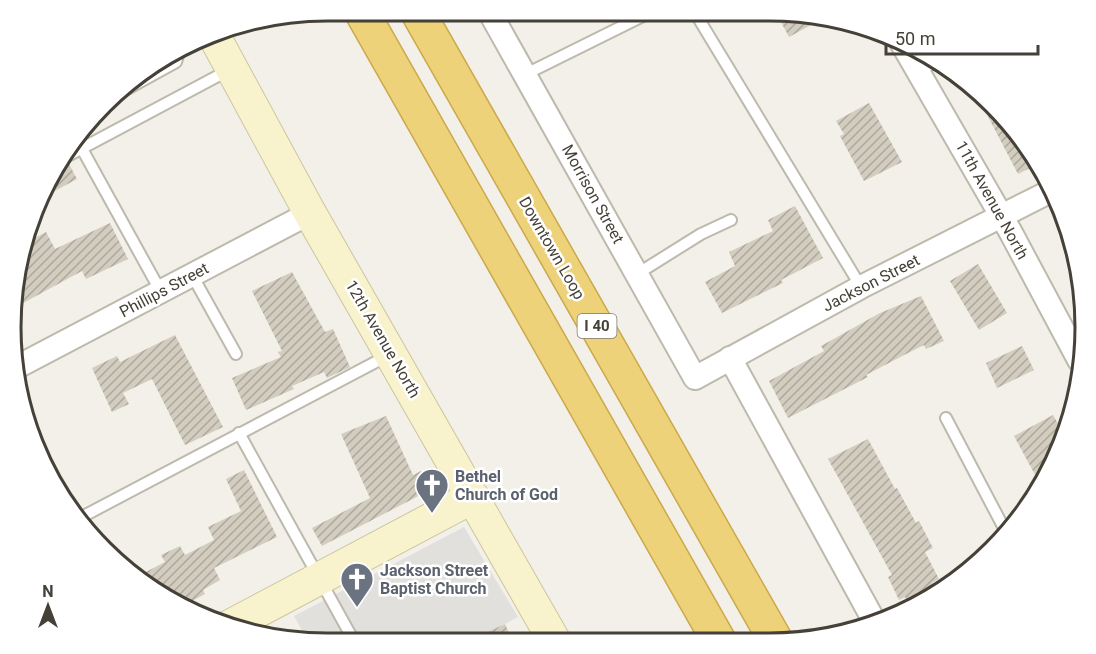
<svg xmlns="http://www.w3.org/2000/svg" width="1096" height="654" viewBox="0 0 1096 654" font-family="Roboto,sans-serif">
<defs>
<pattern id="building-hatch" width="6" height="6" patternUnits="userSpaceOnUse" patternTransform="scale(1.5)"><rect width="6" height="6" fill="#d3cdc0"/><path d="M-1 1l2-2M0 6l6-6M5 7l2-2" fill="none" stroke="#ada89d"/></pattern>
</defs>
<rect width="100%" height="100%" fill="#f2f0e9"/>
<path fill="#e1e0dd" d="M464,527l54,90 -47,25 -162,1 -15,-27z"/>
<g fill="url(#building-hatch)">
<path d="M775,11h15l34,7 -35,19z"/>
<path d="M869,103l33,59 -38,19 -24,-45 4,-2 -8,-13z"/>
<path d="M986,105l46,46 6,13 -20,10 -35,-67z"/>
<path d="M69,164l8,15 -37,20 13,-26z"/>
<path d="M795,206l28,52 -42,22 2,3 -61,30 -17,-31 30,-16 -6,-14 44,-21 -5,-11z"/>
<path d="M110,223l18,36 -42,20 -4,-8 -68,37 10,-64 22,-12 9,17z"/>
<path d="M978,264l29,49 -28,17 -29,-49z"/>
<path d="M292,272l33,60 8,-3 17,38 -23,11 -3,-6 -32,14 2,3 -48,21 -14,-32 49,-21 -3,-5 4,-1 -30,-60z"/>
<path d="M921,296l23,45 -18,8 -2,-4 -18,9 -40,21 2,2 -80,41 -19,-37 55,-30 -3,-5 59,-33z"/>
<path d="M175,335l48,92 -38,18 -33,-66 -29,14 6,11 -17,8 -20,-44 25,-12 3,6z"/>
<path d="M1022,346l12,24 -37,18 -11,-25z"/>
<path d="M1053,415l9,16 -22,53 -26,-48z"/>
<path d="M386,416l27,59 8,-4 9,19 -108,56 -10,-18 58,-30 -29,-64z"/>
<path d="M868,439l27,50 2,-1 19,35 3,-2 14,27 -8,4 14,27 -7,4 6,10 -10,8 -18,6 -5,-10 -6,3 -11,-23 4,-2 -64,-116z"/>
<path d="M244,470l33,67 -63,31 6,12 -17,10 2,4 -22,12 -32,-16 -11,-15 25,-13 -4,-7 19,-9 5,9 29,-15 -6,-13 33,-16 -15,-32z"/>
<path d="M505,624l8,18h-48z"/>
</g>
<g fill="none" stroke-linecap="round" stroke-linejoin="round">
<defs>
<g id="lane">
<path d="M691,11l6,5 164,271"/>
<path d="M918,71l20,-10"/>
<path d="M526,74l127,-63"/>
<path d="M116,95l60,-33 3,-10"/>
<path d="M76,138l85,154"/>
<path d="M60,160l169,-90"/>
<path d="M637,274l64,-40 30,-14"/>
<path d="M192,275l44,79"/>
<path d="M946,418l61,116"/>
<path d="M239,433l116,210"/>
<path d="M76,520l313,-165"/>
</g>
<g id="street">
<path d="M489,11l206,367 166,-91 188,-95"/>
<path d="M901,42l109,189 69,129"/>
<path d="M730,358l143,261"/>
<path d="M17,367l293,-154"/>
</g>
<g id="secondary">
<path d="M213,34l97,179 245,429"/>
<path d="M228,627l245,-130"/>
</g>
<g id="highway">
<path d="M361,11l358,630"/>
<path d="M417,11l359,630"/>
</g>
</defs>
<use href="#lane" stroke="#bdb9ac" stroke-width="14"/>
<use href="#street" stroke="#bdb9ac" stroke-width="26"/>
<use href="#secondary" stroke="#ccc59e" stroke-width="34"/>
<use href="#highway" stroke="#cba94b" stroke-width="36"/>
<use href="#lane" stroke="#fff" stroke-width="10"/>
<use href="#street" stroke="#fff" stroke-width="22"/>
<use href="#secondary" stroke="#f8f2cd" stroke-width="32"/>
<use href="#highway" stroke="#edd27a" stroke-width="33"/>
</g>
<defs>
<symbol id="church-pin" viewBox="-11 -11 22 30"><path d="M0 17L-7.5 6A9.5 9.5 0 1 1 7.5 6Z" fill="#6b7280" stroke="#fff"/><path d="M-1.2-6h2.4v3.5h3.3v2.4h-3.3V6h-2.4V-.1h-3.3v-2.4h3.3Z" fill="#fff"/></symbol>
</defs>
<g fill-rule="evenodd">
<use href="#church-pin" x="413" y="466" width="38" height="52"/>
<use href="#church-pin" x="338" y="560" width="38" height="52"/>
</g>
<g text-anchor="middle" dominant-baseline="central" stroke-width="5" stroke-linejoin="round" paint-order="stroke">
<rect fill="#fff" stroke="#7d7a74" stroke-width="1.5" x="577.5" y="314" width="39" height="24" rx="4.5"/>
<g font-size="15" font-weight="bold" fill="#454138">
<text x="597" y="326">I 40</text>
</g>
<g font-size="16" fill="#454138" stroke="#fff">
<text transform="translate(593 194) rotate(61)">Morrison Street</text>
<text transform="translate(992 200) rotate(61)">11th Avenue North</text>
<text transform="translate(552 248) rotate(60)">Downtown Loop</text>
<text transform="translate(871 283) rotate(-27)">Jackson Street</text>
<text transform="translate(164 290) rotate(-28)">Phillips Street</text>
<text transform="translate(383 339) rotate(60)">12th Avenue North</text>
</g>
<g font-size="16" font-weight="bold" fill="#5b616d" stroke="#fff" text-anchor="start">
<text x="455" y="476">Bethel<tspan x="455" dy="18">Church of God</tspan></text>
<text x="380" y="570">Jackson Street<tspan x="380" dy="18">Baptist Church</tspan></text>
</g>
</g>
<path d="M0 0H1096V654H0ZM327 21H769A306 306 0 0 1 1075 327V327A306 306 0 0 1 769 633H327A306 306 0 0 1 21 327V327A306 306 0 0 1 327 21Z" fill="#fff" fill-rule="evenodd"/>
<path fill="none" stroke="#454138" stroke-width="3" d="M327 21H769A306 306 0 0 1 1075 327V327A306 306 0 0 1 769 633H327A306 306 0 0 1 21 327V327A306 306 0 0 1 327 21Z"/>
<g transform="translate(48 606)" stroke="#ffffff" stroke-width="4.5" paint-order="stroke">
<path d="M0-4.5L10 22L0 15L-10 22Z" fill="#454138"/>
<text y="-9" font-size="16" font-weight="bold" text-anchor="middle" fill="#454138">N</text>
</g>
<path d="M886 45v9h152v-9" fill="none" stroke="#454138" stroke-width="3"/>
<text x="895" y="45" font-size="18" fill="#454138" stroke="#ffffff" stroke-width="4.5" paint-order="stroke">50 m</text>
</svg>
